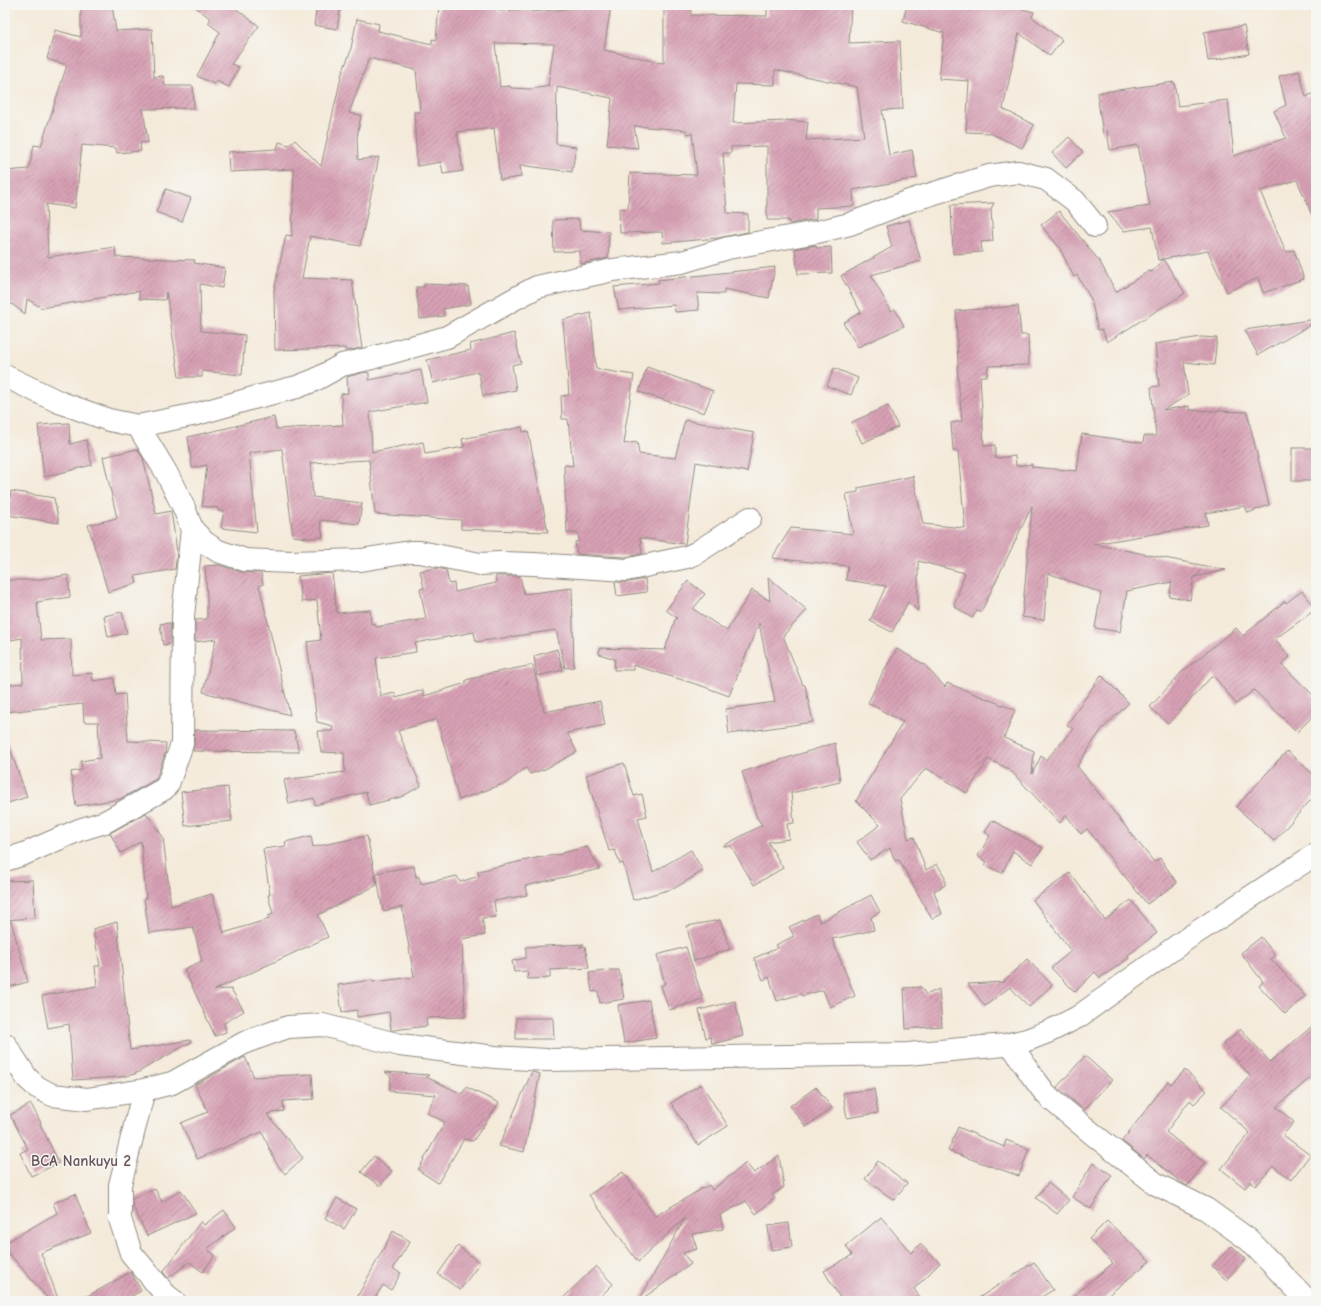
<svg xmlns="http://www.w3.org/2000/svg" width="1321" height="1306" viewBox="0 0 1321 1306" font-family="'Comic Neue',sans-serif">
<defs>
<pattern id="building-hatch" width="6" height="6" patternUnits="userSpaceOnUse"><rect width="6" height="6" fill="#d8a1b5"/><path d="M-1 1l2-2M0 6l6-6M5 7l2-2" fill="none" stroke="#af8393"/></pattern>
</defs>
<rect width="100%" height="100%" fill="#f6f6f2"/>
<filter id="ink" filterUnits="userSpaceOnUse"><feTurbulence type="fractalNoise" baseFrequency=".025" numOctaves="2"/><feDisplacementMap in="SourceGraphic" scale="8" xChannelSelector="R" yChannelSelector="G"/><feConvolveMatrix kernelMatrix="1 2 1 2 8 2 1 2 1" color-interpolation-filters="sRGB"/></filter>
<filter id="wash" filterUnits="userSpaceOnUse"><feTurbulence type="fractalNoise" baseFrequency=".012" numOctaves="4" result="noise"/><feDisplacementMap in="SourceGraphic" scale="16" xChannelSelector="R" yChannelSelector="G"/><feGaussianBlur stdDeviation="0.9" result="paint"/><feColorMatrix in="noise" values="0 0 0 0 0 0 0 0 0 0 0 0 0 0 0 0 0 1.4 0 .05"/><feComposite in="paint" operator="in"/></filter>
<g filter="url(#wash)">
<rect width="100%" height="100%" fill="#f4eada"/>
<g id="blocks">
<g fill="url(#building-hatch)" fill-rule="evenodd">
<path d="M81,5h31l4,26 36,-2 2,48 9,-1 2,10h28l1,22 -51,1 5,33 -8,1 1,8 -24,2 -1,-5 -34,-3 -7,63 -29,-4 2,53 67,-10 1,10 79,3 -1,3 31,5 -3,20 -22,-4 1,47 44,4 -3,40 -40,-4v6h-23l-13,-85 -1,8 -26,-1v-8l-97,17 -15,-9 -2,15 -20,-15v-128l24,-2 5,-24 7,1 26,-81 -20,-6 8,-29 26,7z"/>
<path d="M193,5h38l28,21 -28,38 8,3 -10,20 -13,-6 -2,3 -17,-8 23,-44 -12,-9 3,-4z"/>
<path d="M317,5h24l-4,24 -23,-4z"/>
<path d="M439,5h60v6l31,-2 1,3 58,-5v-2h22l-7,45 60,13v-58h27v10l76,1v-11h84l-2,38 51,-2 3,68 -21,1 7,45 23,-5 5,28 -64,12 1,16 -38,2v11l-27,5v-4h-22v-74l-36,1v6h-8l4,60 21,1v18l-30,6 -55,5 -1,-11 -42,1 -1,-24 9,-1 2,-35 67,2 -5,-42 -5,1 -1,-4 -52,-4 4,22 -31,-3 5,-47 -55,-11 -1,57 20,3 -4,25 -52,-7 1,12 -21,3 -6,-52 -37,4 6,39 -20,3 -2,-12 -24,4 -3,-54h6l-4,-42 -47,-12 -20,55 12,2 -4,23 1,22 21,-3 -19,89 -50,-10 -8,42 50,2 10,68 -16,3 -1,-3 -70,2 -1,-59 12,-56 6,1 2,-67 -65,3 -1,-20 49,-3 2,-7 10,3 6,-5 26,26 21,-93 8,-20 7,-34 22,5 -1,7 54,13v-5l4,1zM495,43l59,1 -6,42h2l-19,3 -20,-1 -1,-2 -10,1zM775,70l82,17 7,50 -58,3 2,-18 -22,-2v1l-53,2 3,-39 39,1z"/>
<path d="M907,5h100l27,7 -2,5 30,23 -12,16 -31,-23 -16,76 31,16 -12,23 -32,-15 -24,-1 3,-51 -30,-2 5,-46 -41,-12z"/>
<path d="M1244,26l5,28 -41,7 -4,-29z"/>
<path d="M1299,71l7,26 10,-5v132l-19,-44 -37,11 26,61 8,-2 10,29 -41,14 -5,-15 -31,14 -19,-41 -50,9 -6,-33 -28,4 -17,-19 43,-6 -12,-61 -28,5 -3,-20 -4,4 -6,-41 77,-11 4,24 50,-6 6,56 52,-18 -12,-27 12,-6 -7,-29z"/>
<path d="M1069,137l14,15 -17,16 -14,-15z"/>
<path d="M166,189l25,9 -9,24 -26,-10z"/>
<path d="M994,203l-3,6 2,32 -12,1 1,10 -29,2 -2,-49z"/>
<path d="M1059,211l41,51 16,30 33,-21 3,1 11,-13 22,34 -78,49 -5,-13 -4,1 -7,-31 -14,-24 -3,2 -15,-30 -18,-22z"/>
<path d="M579,219l1,11 29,2 -1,26 -27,6 -1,-13 -26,1 -1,-32z"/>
<path d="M909,220l12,41 -50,14 20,36 4,-2 9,17 -46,21 -15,-24 18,-11 -20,-36 51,-29 -6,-21z"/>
<path d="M816,245v3l15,-1 1,26 -34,1 -3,-25z"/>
<path d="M775,267l-6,31 -45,-9v5l-27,-1 2,17 -24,2 -1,-7 -55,5 -5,-23 45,-4 -1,-3z"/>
<path d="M424,284l44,2 3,18 -28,5 1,7 -24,3 -4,-32h8z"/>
<path d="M1018,306l3,29h7l1,30 -41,1 -1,10h-7l4,70 11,-1v13l20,-2 1,10 16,-2v3l45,4 5,-37 61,9 1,-7h12l-5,-49 8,-1 -4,-42 46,-7 16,1 -3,27 -30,-3 4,33 -25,15 26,-4v4l58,2 22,93 -21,8 -3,-7 -39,7 2,12 -115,19 133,26 -32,7 -4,23 -21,-4 3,-14 -45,9 -7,41 -25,-4 6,-35 -53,-20 -4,47 -22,-3 10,-111 -51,106 -4,-2 -5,8 -18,-12 11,-33 -47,-12v50l-10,-9 -16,30 -22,-11 16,-35 -40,-6 2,-14 -76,-8 19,-30 62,6 -7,-40 12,-2v-4l55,-12 10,48 42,4 -7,-77h-5l-2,-28 11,-2 -5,-54h1l-2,-56z"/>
<path d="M591,313l5,56 38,6 -9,55h1l-2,14 13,-2 2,12 36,4 10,-38 69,13 -7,39 -51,-10 -11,82 -45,-6 2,16 -17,3 -48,-3 -2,-12 4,-1 -1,-8h-11l-3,-68 9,1 -5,-47h-6l-1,-23 8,-1 -6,-75z"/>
<path d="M1316,319v3l-58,33 -13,-25z"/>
<path d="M514,333l7,30 -9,2 4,25 -33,6 -4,-23 -2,1v-2l-44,11 -6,-23 44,-10 -1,-6z"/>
<path d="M647,367l66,24 -9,22 -65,-21z"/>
<path d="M834,368l24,10 -7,17 -24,-9z"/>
<path d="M421,370l6,32 -57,10 2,40 51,-10 2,12 39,-7 -2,-8 60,-12 1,5 5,-1 20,101 -87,-3v-9l-86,-6 -6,-54 -59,3 3,34 49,6 -3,21 -39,-4 3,17 -15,1 -15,-2 -11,-87 -33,4 8,79 -36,-4 3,-17h-6v-3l-16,-2 5,-41 -15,3 -4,-31 86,-20 2,12 67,-4 -2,-31 7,-1 -1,-16 18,-5 4,1v7z"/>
<path d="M888,406l10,21 -36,16 -10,-21z"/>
<path d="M69,423l1,21 16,-4 6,25 -48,12 -6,-52z"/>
<rect x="1292" y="448" width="24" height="33"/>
<path d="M137,449l6,9 13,56 15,-3 6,41 -2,17 -40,7 2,7 -29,9 -20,-67 29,-7 -14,-61z"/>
<path d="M11,491l43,7 5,25 -52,-8z"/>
<path d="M219,565l22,7 20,1 2,12h-4l31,130 -87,-23 13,-53 -21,3v-22l12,-1v-23l-2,-30z"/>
<path d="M437,568l9,2 3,14 5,-1 1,9 41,-9v-7h24l4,18 48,-6 2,79 -9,1 -9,-38 -80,12 -2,-10 -59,11 1,9 -40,6 5,38 14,-3 1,5 27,-8 1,6 42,-13v-3l17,-4 -1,-1 51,-10 11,47 56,-11 5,24 -38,8 10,19 -32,17 -15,5 -4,-6 -20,15 -47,17 -22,-81 -39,12 23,55 -20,11 -32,8 -3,-13 -51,13 -1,-7 -25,6 -5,-24 61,-8 -1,-19 -23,-1 -3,-21h14l1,-5 -16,-4 -10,-80 14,-2 -4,-40 -15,2 -4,-26 34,-3 5,40 33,-3 1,14 4,-1 1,4 50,-8 -6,-30 4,-1 -4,-17z"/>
<path d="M68,575l2,22 -33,5 4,38 30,-1 1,36 20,-2 1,8 21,-3 2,17 9,-1 3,47 38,2 -1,11 -9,25 -36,20 -44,7 -5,-34 11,-2 -1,-9 19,-3 -2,-36h-14l-1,-18 -78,8v-27l18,-2 -1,-45 -17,3v-61h30z"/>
<path d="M768,577l39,33 -24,26 20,49h2l8,37 -84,12 -3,-25 49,-7 -16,-79 -30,73 -27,-10 -69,-21v5h-19l1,-11 -16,-5 1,-6 65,2 10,-30 2,-2 -11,-8 22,-29 17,13 -12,15 34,22 25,-41 18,11z"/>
<path d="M645,579l2,13 -30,4 -2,-14h14z"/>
<path d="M1302,591l14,18 -41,30 15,18 -9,7 35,34v15l-19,19 -43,-42 -18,14 -23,-29 -45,49 -18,-17 32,-35 54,-44 7,8 42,-35 1,2z"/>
<path d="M122,612l5,21 -19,4 -4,-21z"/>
<path d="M170,623v21l-7,1 -3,-21z"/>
<path d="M557,649l6,21 -26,6 -3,-20z"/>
<path d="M897,649l30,17v2l18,19 2,-4 68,27 -11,28 30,13 -2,23 9,-18 5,4 27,-31 -6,-4 34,-50 28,28 -27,26 -25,37 77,96 6,-4 17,25 -30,21 -60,-75 -6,5 -15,-19 -6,8 -51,-54 -21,-10 -21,34 -41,-25 -26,31 8,40 6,-2 12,33 11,-6 8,13v8l-11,6 8,23 -10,5 -33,-59 -4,1 -5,-13 -20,12 -13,-18 23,-17 -24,-24 47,-79 -35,-19 14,-29z"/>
<path d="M195,730l99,1 5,21 -106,-1 1,-7z"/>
<path d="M5,743h3l19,54 -22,7z"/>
<path d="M835,743l5,39 -49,11 3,30 -7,1 2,15 -21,3 15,26 -29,17 -23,-39h-8l39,-21 -5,-7 -15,-46z"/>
<path d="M1287,751l29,26v17l-42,47 -38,-34z"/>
<path d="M624,763l10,33 8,-2 5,22 -9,2 15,54 38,-22 12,21 -28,17 -42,12 -10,-37 -3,1 -5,-14 -6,1 -23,-76z"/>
<path d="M228,787l4,34 -47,5 -4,-34z"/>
<path d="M146,813l17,24 8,69 41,-12 12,39 45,-14 -1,-3 5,-2 -5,-19h2l-7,-46 23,-3 -1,-4 26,-6 2,11 54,-11 10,49 -59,30 10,22 -114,53 17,-1 13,22 -20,12 2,9 -11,4 -31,-67 18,-8 -9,-34 -44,6 -5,-35h2l-5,-57 -20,12 -11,-20z"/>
<path d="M992,820l51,28 -11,16 -19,-13 -11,22 -17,-8 2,-3 -9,-6 12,-20 -5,-4z"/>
<path d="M587,847l13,22 -75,17 2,9 -33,6 2,16 -14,1 3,17 -23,4 3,78 -39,1 1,8 -34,4h-2l-2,-18 -32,5v-7l-15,2 -4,-27 34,-5 1,2 41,-5 -12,-70 -19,4 -7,-38 38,-7 2,11h3l2,7 36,-8 3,6 19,-6 -1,-5 58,-13 26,-4v-1z"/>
<path d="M1070,873l35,47 26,-20 26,33 -30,23 2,2 -29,20 -5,-6 -20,20 -24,-24 20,-17 -38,-51z"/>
<path d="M33,880l2,38 -30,2v-39z"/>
<path d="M871,895l9,17 -9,5 3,13 -42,9 23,57 -25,11 -7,-17 -21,6 -1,-2 -24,7 -8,-24 -6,3 -9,-22 24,-10 -2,-3 18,-9 -5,-9 28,-13 3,8z"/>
<path d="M720,920l10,29 -36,12 -7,-35z"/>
<path d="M5,921h6l17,61 -23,6z"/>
<path d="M117,922l13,128 60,-10 1,2 -56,32 -14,3 -48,3 -4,-56 -21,4 -6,-32 55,-10 -2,-20h5l-7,-37z"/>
<path d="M1261,937l15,19 -5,3 34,37 -20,18 -26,-28 4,-4 -22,-29z"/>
<path d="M584,944l-5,3 6,-1 4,22 -39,2v8l-22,1 -1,-8 -13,1 -2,-11 14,-3v-11z"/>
<path d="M686,947l17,52 -34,11 -8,-24 4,-2 -8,-29z"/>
<path d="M1027,959l25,26 -23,22 -19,-20 -25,19 -17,-22 37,-2 -1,-1z"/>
<path d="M611,970h8l5,29 -24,4 -2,-12 -6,1 -3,-19z"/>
<path d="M921,987l5,8 13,-6 3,37 -36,3 -2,-41z"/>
<path d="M649,1000l7,38 -32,5 -6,-38z"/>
<path d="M735,1001l8,35 -31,8 -1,-7 -5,1 -7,-28z"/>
<path d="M516,1018h37l1,21h-38z"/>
<path d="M1316,1023v50l-40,34 18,15 -11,13 27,20 -19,25 -18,-14 -17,20 -5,-5 -6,7 -24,-19 29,-36 -29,-26 29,-31 -27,-32 18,-15 29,33z"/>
<path d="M1085,1056l27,24 -28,30 -27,-23z"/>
<path d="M245,1057l9,20 58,-3 2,25 -31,2 1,10 -17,3 36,44 -18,16 -9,-11 -14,-31 -65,27 -16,-36 27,-11 -13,-27z"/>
<path d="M1185,1070l22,21 -13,13 -4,-4 -24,32 39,31 -18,23 -6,-4 -34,-27 -3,4 -22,-18 46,-60 3,3z"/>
<path d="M385,1072l44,3 -3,2 36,17 4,-7 33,16 -26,38 -9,-2 -26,44 -20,-13 27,-48 -18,-9 9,-18 -47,-4 2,-14z"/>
<path d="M532,1072l8,2 -16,78 -25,-6z"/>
<path d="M701,1084l27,42 -30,19 -27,-42z"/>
<path d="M816,1087l16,21 -26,19 -16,-21z"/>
<path d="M874,1089l4,24 -31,5 -4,-25z"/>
<path d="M31,1104l10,19 -1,1 19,39 -28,13 -11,-23 8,-4 -18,-34z"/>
<path d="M958,1127l46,20 2,-7 23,9 -10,27 -71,-25z"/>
<path d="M374,1156l18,15 -12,15 -19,-14z"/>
<path d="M779,1156l5,31 -12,8 3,3 -19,16 -10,-13 -26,14 3,14 -31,5 5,15 -14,4 8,11 -52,37 46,-83 -47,44 -49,-67 34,-23 32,44 45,-26 1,-2 1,1 7,-4 3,5 34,-27 8,10z"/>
<path d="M878,1161l29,22 -13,17 -29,-21z"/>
<path d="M1093,1163l19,12 -21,34 -19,-12z"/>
<path d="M1048,1183l21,17 -12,14 -21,-16z"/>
<path d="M155,1189l7,13 19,-12 15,23 -49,23 -15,-32v-5z"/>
<path d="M75,1194l16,39 -50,20 18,48h-9l-45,-52v-6l52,-30 -4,-10z"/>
<path d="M337,1198l19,11 -12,20 -19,-11z"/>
<path d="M224,1210l12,17 -29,22 8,6 -12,17 -14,-10 -21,16 -5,-6 38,-51 3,4z"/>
<path d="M881,1217l30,36 9,-9 20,19 -26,26 9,12h-81l-18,-30 28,-16 -6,-9z"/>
<path d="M1107,1221l43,40 -49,40h-34l46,-38 -24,-24z"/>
<path d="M789,1223l3,24 -21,3 -3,-24z"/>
<path d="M393,1231l17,10 -17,28 8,4 -10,17 -8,-5 -10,16h-18z"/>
<path d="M458,1246l22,17 -20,27 -22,-16z"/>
<path d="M1232,1246l14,13 -20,21 -14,-14z"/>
<path d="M1034,1262l19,28 -18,11h-61z"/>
<path d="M596,1266l17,18 -17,17h-36z"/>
<path d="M131,1272l10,19 -18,10h-44z"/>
</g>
</g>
</g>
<g filter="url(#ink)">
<use href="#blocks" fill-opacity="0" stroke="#908a82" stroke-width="1"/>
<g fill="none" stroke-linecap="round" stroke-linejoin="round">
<defs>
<g id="minor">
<path d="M5,376l54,26 50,18 29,6 59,-12 56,-16 44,-11 18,-7 27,-15 30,-7 75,-21 69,-39 21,-11 76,-17 69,-8 46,-14 89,-16 33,-8 59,-23 80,-25 29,-4 28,7 29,22 20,25"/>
<path d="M138,426l28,46 18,36 8,21 12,13 14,9 27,9 47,2 69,-2 49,-8h10l60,12 19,-1 34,1 93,6 61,-13 9,-4 54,-35"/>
<path d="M5,860l19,-6 55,-24 26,-8 59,-33 4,-5 14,-40 1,-128 9,-87"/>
<path d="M5,1044l22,34 10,9 15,8 35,4 57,-9 28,-7 74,-41 42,-15 35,-2 77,20 95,12 52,3 361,-6 97,-9 22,-5 23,-9 28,-14 110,-79 128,-84"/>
<path d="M1011,1044l19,29 15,20 7,7 42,35 62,49 50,25 43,31 59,61"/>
<path d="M144,1090l-24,95v34l11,34 35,42 8,6"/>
</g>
</defs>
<use href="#minor" stroke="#908a82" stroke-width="24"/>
<use href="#minor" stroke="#fff" stroke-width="22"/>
</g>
</g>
<g text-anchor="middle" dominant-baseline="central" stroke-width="3" stroke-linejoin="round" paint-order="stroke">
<g font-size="15" font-weight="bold" fill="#68545b" stroke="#f6f6f2">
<text x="81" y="1161">BCA Nankuyu 2</text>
</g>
</g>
<rect width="1321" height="1306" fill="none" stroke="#f6f6f2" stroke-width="20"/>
</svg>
